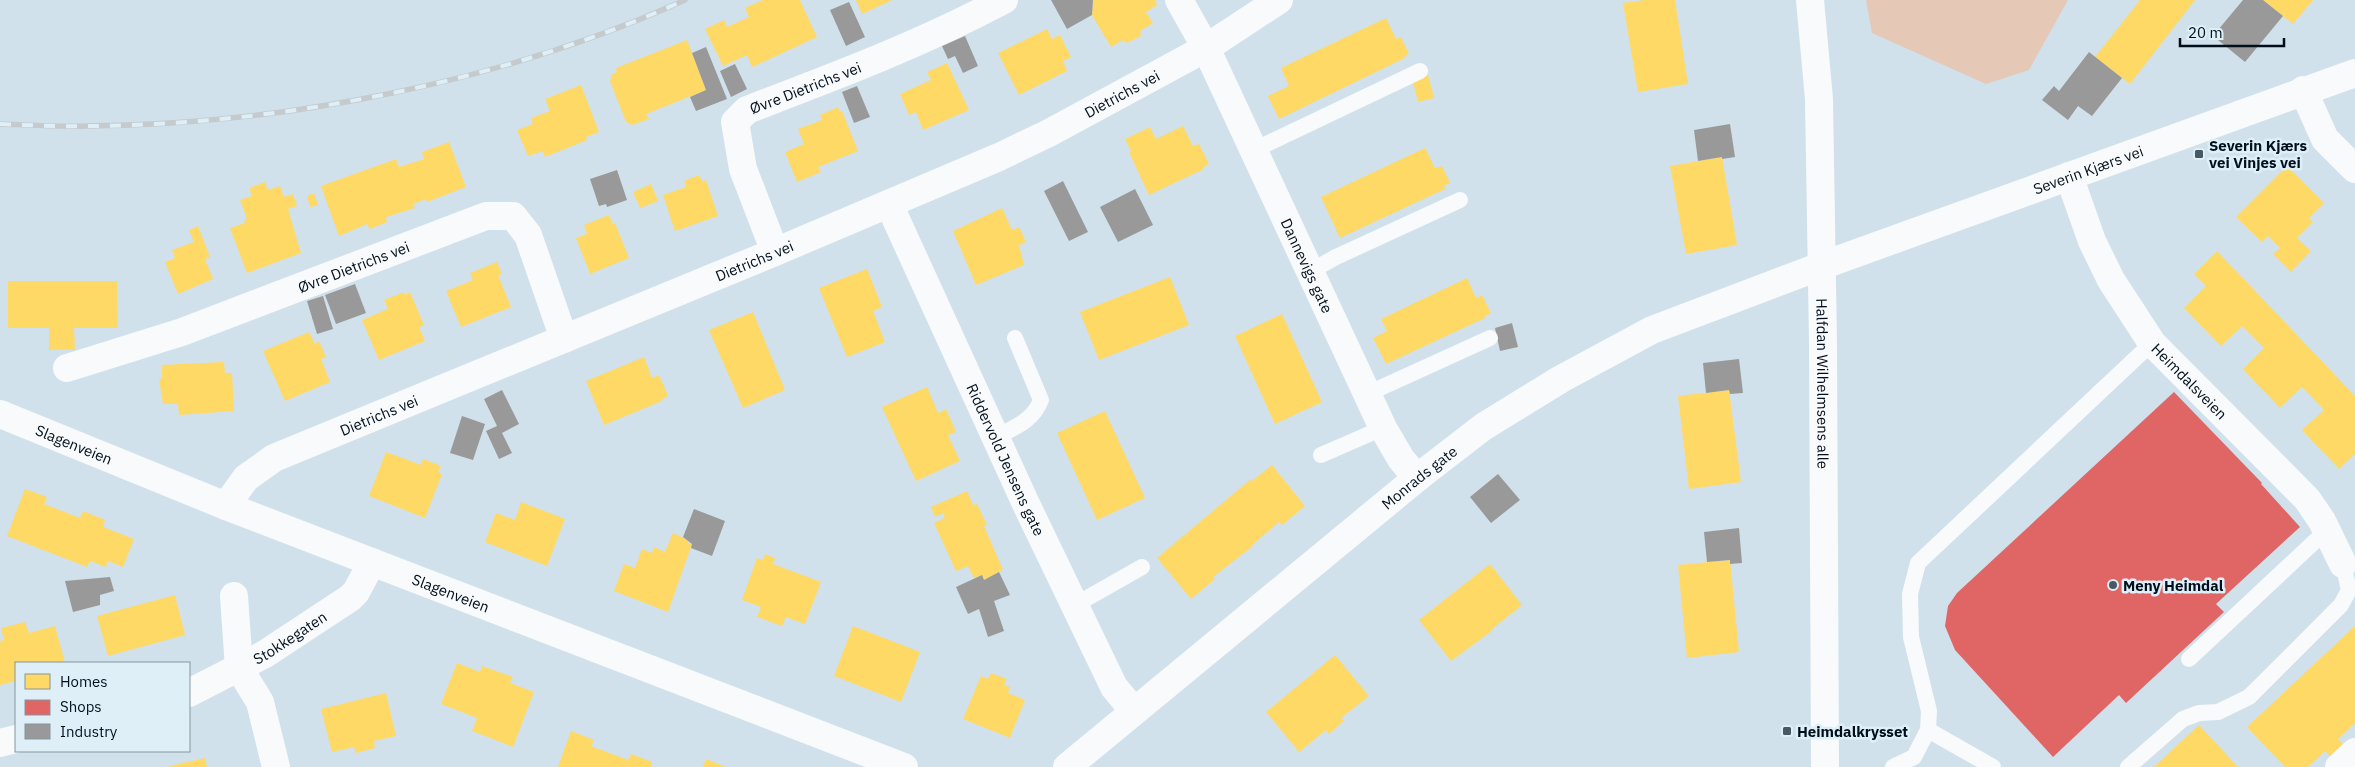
<svg xmlns="http://www.w3.org/2000/svg" width="2355" height="767" viewBox="0 0 2355 767" font-family="'IBM Plex Sans',sans-serif">
<rect width="100%" height="100%" fill="#d0e1eb"/>
<path fill="#e5c8b6" d="M1866,0h202l-39,70 -43,14 -114,-51z"/>
<g fill="#ffd966">
<path d="M763,0h37l17,37 -65,30 -5,-12 -24,11 -18,-37 19,-9 3,7 22,-10 -4,-9z"/>
<path d="M856,0h36l-30,14z"/>
<path d="M1093,0h62l2,5 -11,7 7,11 -13,8 1,5 -14,7 -4,-3 -12,7 -19,-32z"/>
<path d="M1645,0h30l13,84 -50,8 -15,-89z"/>
<path d="M2140,0h55l-65,84 -35,-27z"/>
<path d="M2263,0h50l-20,24z"/>
<path d="M1386,18l10,21 5,-2 8,17 -5,3 1,1 -126,61 -11,-23 21,-10 -8,-18z"/>
<path d="M1047,29l5,10 8,-4 11,22 -8,4 4,10 -48,24 -21,-42z"/>
<path d="M687,40l19,50 -60,24 3,5 -17,6 -6,-3 -16,-41 2,-7 5,-2 -1,-4z"/>
<path d="M947,63l22,47 -46,20 -7,-18 -7,3 -9,-21 31,-14 -4,-8z"/>
<path d="M1428,75l6,23 -16,4 -6,-24z"/>
<path d="M581,85l18,47 -13,5 1,3 -42,17 -2,-6 -15,5 -11,-26 16,-6 -2,-6 19,-7 -5,-12z"/>
<path d="M838,107l2,5 2,-1 16,40 -40,16 3,5 -24,10 -12,-30 19,-8 -6,-15 24,-9 -2,-5z"/>
<path d="M1183,126l10,20 6,-2 10,20 -6,3 1,2 -55,26 -20,-43 2,-1 -6,-12 25,-12 6,12z"/>
<path d="M449,142l17,45 -39,15 -1,-3 -13,5 2,4 -29,9 1,5 -17,7 -3,-5 -28,12 -18,-50 75,-27 3,8 25,-8 -2,-7z"/>
<path d="M1425,148l10,20 7,-2 8,17 -6,3 1,3 -105,49 -19,-41z"/>
<path d="M1722,157l15,88 -51,9 -16,-88z"/>
<path d="M2287,166l37,37 -15,15 4,4 -16,16 14,13 -20,21 -18,-18 7,-6 -12,-12 -6,6 -26,-25z"/>
<path d="M699,175l3,6 4,-1 12,36 -43,15 -12,-36 23,-8 -2,-6z"/>
<path d="M265,182l3,8 12,-4 4,11 9,-3 4,12 -9,3 13,44 -54,20 -17,-45 15,-5 -1,-3 3,-1 -7,-19 12,-4 -3,-8z"/>
<path d="M651,184l7,17 -18,7 -7,-16z"/>
<path d="M314,193l4,12 -8,2 -3,-11z"/>
<path d="M1002,208l10,22 7,-3 7,15 -7,3 5,20 -48,20 -23,-54z"/>
<path d="M609,215l4,9 2,-1 14,35 -39,16 -14,-36 11,-4 -3,-9z"/>
<path d="M198,226l12,31 -5,2 8,20 -35,15 -13,-32 10,-4 -3,-8 22,-8 -5,-12z"/>
<path d="M2217,251l138,145v58l-16,15 -37,-39 22,-20 -22,-23 -22,21 -37,-39 21,-21 -22,-22 -21,20 -37,-38 22,-22 -12,-12z"/>
<path d="M497,262l5,12 -4,1 13,32 -50,20 -15,-36 27,-11 -3,-7z"/>
<path d="M867,269l15,38 -9,4 12,31 -38,15 -28,-69z"/>
<path d="M1170,277l19,48 -90,35 -19,-48z"/>
<path d="M1467,278l9,20 6,-3 9,18 -6,3v2l-99,46 -13,-26 14,-7 -6,-12z"/>
<path d="M8,281h109l1,47h-44l1,22h-26v-22h-41z"/>
<path d="M404,292l1,3 5,-3 14,33 -5,2 6,14 -46,19 -17,-40 26,-11 -4,-9z"/>
<path d="M753,312l32,78 -42,18 -34,-78z"/>
<path d="M1282,314l40,88 -47,22 -40,-88z"/>
<path d="M309,332l6,12 4,-3 7,16 -5,2 9,23 -45,19 -22,-50z"/>
<path d="M644,357l8,21 7,-3 9,21 -7,4 1,1 -58,24 -18,-44z"/>
<path d="M224,362l1,11h7l2,38 -55,4 -1,-11h-15l-4,-25h3v-14z"/>
<path d="M927,387l11,26 8,-4 10,23 -8,3 12,26 -44,20 -34,-74z"/>
<path d="M1729,390l12,92 -52,7 -11,-93z"/>
<path d="M1105,411l40,87 -48,22 -40,-87z"/>
<path d="M386,452l35,13 2,-6 18,7 -3,6 4,2 -17,44 -56,-22z"/>
<path d="M1272,465l33,41 -23,19 -3,-3 -27,23 1,1 -40,31 2,2 -24,20 -34,-41 94,-79 1,2z"/>
<path d="M25,489l22,8 -3,7 36,14 3,-7 22,9 -2,7 31,12 -11,28 -15,-6 -2,6 -16,-6 -3,6 -80,-31z"/>
<path d="M967,491l6,14 4,-1 10,21 -3,1 19,44 -19,10 -2,-5 -8,3 -6,-12 -12,5 -22,-48 11,-5 -2,-5 -8,4 -4,-10z"/>
<path d="M521,502l44,17 -18,47 -62,-24 11,-29 19,7z"/>
<path d="M673,533l15,7v3l4,1 -24,68 -54,-21 10,-27 11,4 7,-19 10,4 2,-6 11,5z"/>
<path d="M765,554l10,4 -2,6 48,18 -16,42 -19,-7 -4,9 -25,-9 4,-10 -19,-7 15,-42 6,2z"/>
<path d="M1730,560l9,92 -52,6 -9,-93z"/>
<path d="M1490,564l32,41 -30,24 1,1 -42,31 -32,-41z"/>
<path d="M175,595l10,40 -77,21 -11,-40z"/>
<path d="M25,622l4,11 26,-7 10,37h-49v18l-16,4v-44l4,-1 -3,-12z"/>
<path d="M853,626l67,26 -19,50 -67,-26z"/>
<path d="M2355,626v97l-17,16 7,8 -12,12 -8,-8 -17,16h-23l-38,-40z"/>
<path d="M1335,655l34,41 -28,22 3,3 -15,13 -3,-4 -27,22 -33,-40z"/>
<path d="M457,663l23,9 2,-6 31,11 -3,6 24,9 -21,55 -41,-16 5,-13 -36,-14z"/>
<path d="M991,673l16,6 -3,6 6,2 -2,6 17,7 -15,38 -47,-19 18,-43 7,3z"/>
<path d="M386,693l10,43 -22,5 1,7 -19,5 -2,-6 -22,5 -11,-43z"/>
<path d="M2199,725l39,42h-84z"/>
<path d="M571,731l23,9 -3,6 37,14 3,-6 21,8 -1,5h-93z"/>
<path d="M205,758l2,9h-37v-1z"/>
<path d="M706,759l20,8h-23z"/>
</g>
<path fill="#e06666" d="M2174,392l88,91 -1,1 39,43 -84,77 8,8 -98,91 -7,-8 -66,62 -98,-107 -10,-24 3,-20 9,-13z"/>
<g fill="#999">
<path d="M1051,0h42l-1,15 -25,14z"/>
<path d="M2243,0h20l20,16 -38,46 -32,-26z"/>
<path d="M849,2l16,35 -19,9 -16,-36z"/>
<path d="M965,36l13,30 -15,7 -8,-17 -7,3 -6,-13z"/>
<path d="M706,47l21,52 -31,12 -6,-14 16,-7 -14,-37z"/>
<path d="M2089,52l33,26 -30,38 -14,-10 -10,14 -26,-20 12,-14 5,5z"/>
<path d="M735,64l12,25 -16,8 -11,-26z"/>
<path d="M857,86l13,31 -16,6 -12,-31z"/>
<path d="M1730,124l5,33 -13,2v-2l-24,4 -4,-31z"/>
<path d="M617,170l10,30 -20,7 -1,-3 -7,2 -9,-27z"/>
<path d="M1063,181l25,51 -19,9 -25,-50z"/>
<path d="M1135,189l18,36 -35,17 -18,-35z"/>
<path d="M355,284l11,29 -30,11 -11,-29z"/>
<path d="M323,296l10,33 -16,5 -10,-33z"/>
<path d="M1512,323l6,24 -18,4 -5,-23z"/>
<path d="M1739,359l4,34 -13,1 -1,-4 -23,3 -3,-30z"/>
<path d="M502,390l17,34 -17,9 10,20 -13,6 -13,-28 11,-5 -13,-27z"/>
<path d="M462,416l23,8 -12,36 -23,-7z"/>
<path d="M1498,474l22,26 -29,23 -21,-26z"/>
<path d="M694,509l31,12 -13,35 -21,-8 1,-4 -9,-7z"/>
<path d="M1739,528l3,35 -12,1v-4l-23,2 -3,-30z"/>
<path d="M999,572l11,23 -16,6 10,30 -16,6 -9,-28 -11,5 -12,-27 26,-12 2,5z"/>
<path d="M110,577l4,14 -14,4v10l-27,7 -8,-31z"/>
</g>
<g fill="none" stroke-linecap="round" stroke-linejoin="round">
<g stroke="#f8fafc" stroke-width="16">
<path d="M1252,151l168,-80"/>
<path d="M1311,271l25,-14 124,-57"/>
<path d="M1367,394l123,-56"/>
<path d="M996,437c19,-10 37,-16 45,-37l-26,-62"/>
<path d="M1321,455l62,-27"/>
<path d="M1075,605l67,-38"/>
<path d="M2189,659l138,-129"/>
<path d="M1928,730l65,37"/>
<path d="M1893,767l21,-10 14,-27 1,-19 -18,-74 -1,-43 8,-31 234,-220"/>
<path d="M2128,767l55,-48 16,-6 19,-1 31,-15 92,-92 8,-15 -6,-26"/>
</g>
<g stroke="#f8fafc" stroke-width="28">
<path id="s1" d="M1179,0l27,48 177,380 18,31 16,19"/>
<path d="M2303,90l22,49 30,30"/>
<path id="s2" d="M2069,176l23,65 19,39 41,63 155,156 15,22 21,43"/>
<path id="s3" d="M889,204l137,300 88,183 19,23"/>
<path id="s4" d="M775,252l-32,-83 -8,-47 12,-12c89,-34 172,-65 257,-110"/>
<path id="s5" d="M67,368l115,-36 304,-116h27l15,19 36,104"/>
<path id="s6" d="M226,506l20,-28 28,-20 501,-206 224,-95 50,-24 157,-85 73,-48"/>
<path d="M234,596l5,72 21,34 16,65"/>
<path id="s7" d="M189,693l76,-39 85,-56 6,-6 16,-30"/>
<path d="M0,743l16,-4"/>
<path id="s8" d="M1067,767l350,-289 66,-51 78,-48 91,-49 169,-64"/>
<path d="M2339,767l16,-15"/>
</g>
<g stroke="#f8fafc" stroke-width="28">
<path id="s9" d="M1810,0l9,99 4,243 2,425"/>
<path id="s10" d="M1821,266l534,-193"/>
<path id="s11" d="M0,414l226,92 678,261"/>
</g>
<defs>
<path id="rail" d="M0,124c29,1 58,3 87,2 196,-1 419,-45 598,-126"/>
</defs>
<use href="#rail" stroke="#c5cacd" stroke-width="5.5"/>
<use href="#rail" stroke="#dfeff8" stroke-width="4" stroke-dasharray="11" stroke-linecap="butt"/>
</g>
<g fill="#495864" stroke="#dfeff8" stroke-width="2">
<rect x="2194" y="149" width="10" height="10" rx="2.5"/>
<circle cx="2113" cy="585" r="5"/>
<rect x="1782" y="726" width="10" height="10" rx="2.5"/>
</g>
<g text-anchor="middle" dominant-baseline="central" stroke-width="5" stroke-linejoin="round" paint-order="stroke">
<g font-size="15" fill="#000f1b" stroke="#dfeff8">
<text stroke="none"><textPath href="#s4" startOffset="216">Øvre Dietrichs vei</textPath></text>
<text stroke="none"><textPath href="#s6" startOffset="992">Dietrichs vei</textPath></text>
<text stroke="none"><textPath href="#s10" startOffset="284">Severin Kjærs vei</textPath></text>
<text stroke="none"><textPath href="#s6" startOffset="588">Dietrichs vei</textPath></text>
<text stroke="none"><textPath href="#s1" startOffset="295">Dannevigs gate</textPath></text>
<text stroke="none"><textPath href="#s5" startOffset="304">Øvre Dietrichs vei</textPath></text>
<text stroke="none"><textPath href="#s2" startOffset="241">Heimdalsveien</textPath></text>
<text stroke="none"><textPath href="#s9" startOffset="384">Halfdan Wilhelmsens alle</textPath></text>
<text stroke="none"><textPath href="#s6" startOffset="182">Dietrichs vei</textPath></text>
<text stroke="none"><textPath href="#s11" startOffset="80">Slagenveien</textPath></text>
<text stroke="none"><textPath href="#s3" startOffset="281">Riddervold Jensens gate</textPath></text>
<text stroke="none"><textPath href="#s8" startOffset="456">Monrads gate</textPath></text>
<text stroke="none"><textPath href="#s11" startOffset="485">Slagenveien</textPath></text>
<text stroke="none"><textPath href="#s7" startOffset="115">Stokkegaten</textPath></text>
</g>
<g font-size="15" font-weight="bold" fill="#000f1b" stroke="#dfeff8" text-anchor="start">
<text x="2209" y="145">Severin Kjærs<tspan x="2209" dy="17">vei Vinjes vei</tspan></text>
<text x="2123" y="585">Meny Heimdal</text>
<text x="1797" y="731">Heimdalkrysset</text>
</g>
</g>
<rect x="15" y="662" width="175" height="90" fill="#dfeff8" stroke="#8695a0"/>
<rect x="25" y="674" width="25" height="15" fill="#ffd966" stroke="#8695a0"/>
<text x="60" y="687" font-size="15" fill="#000f1b">Homes</text>
<rect x="25" y="700" width="25" height="15" fill="#e06666" stroke="#8695a0"/>
<text x="60" y="712" font-size="15" fill="#000f1b">Shops</text>
<rect x="25" y="724" width="25" height="15" fill="#999999" stroke="#8695a0"/>
<text x="60" y="737" font-size="15" fill="#000f1b">Industry</text>
<path d="M2180 38v8h104v-8" fill="none" stroke="#000f1b" stroke-width="2.5"/>
<text x="2188" y="38" font-size="15" fill="#000f1b" stroke="#dfeff8" stroke-width="4" paint-order="stroke">20 m</text>
</svg>
